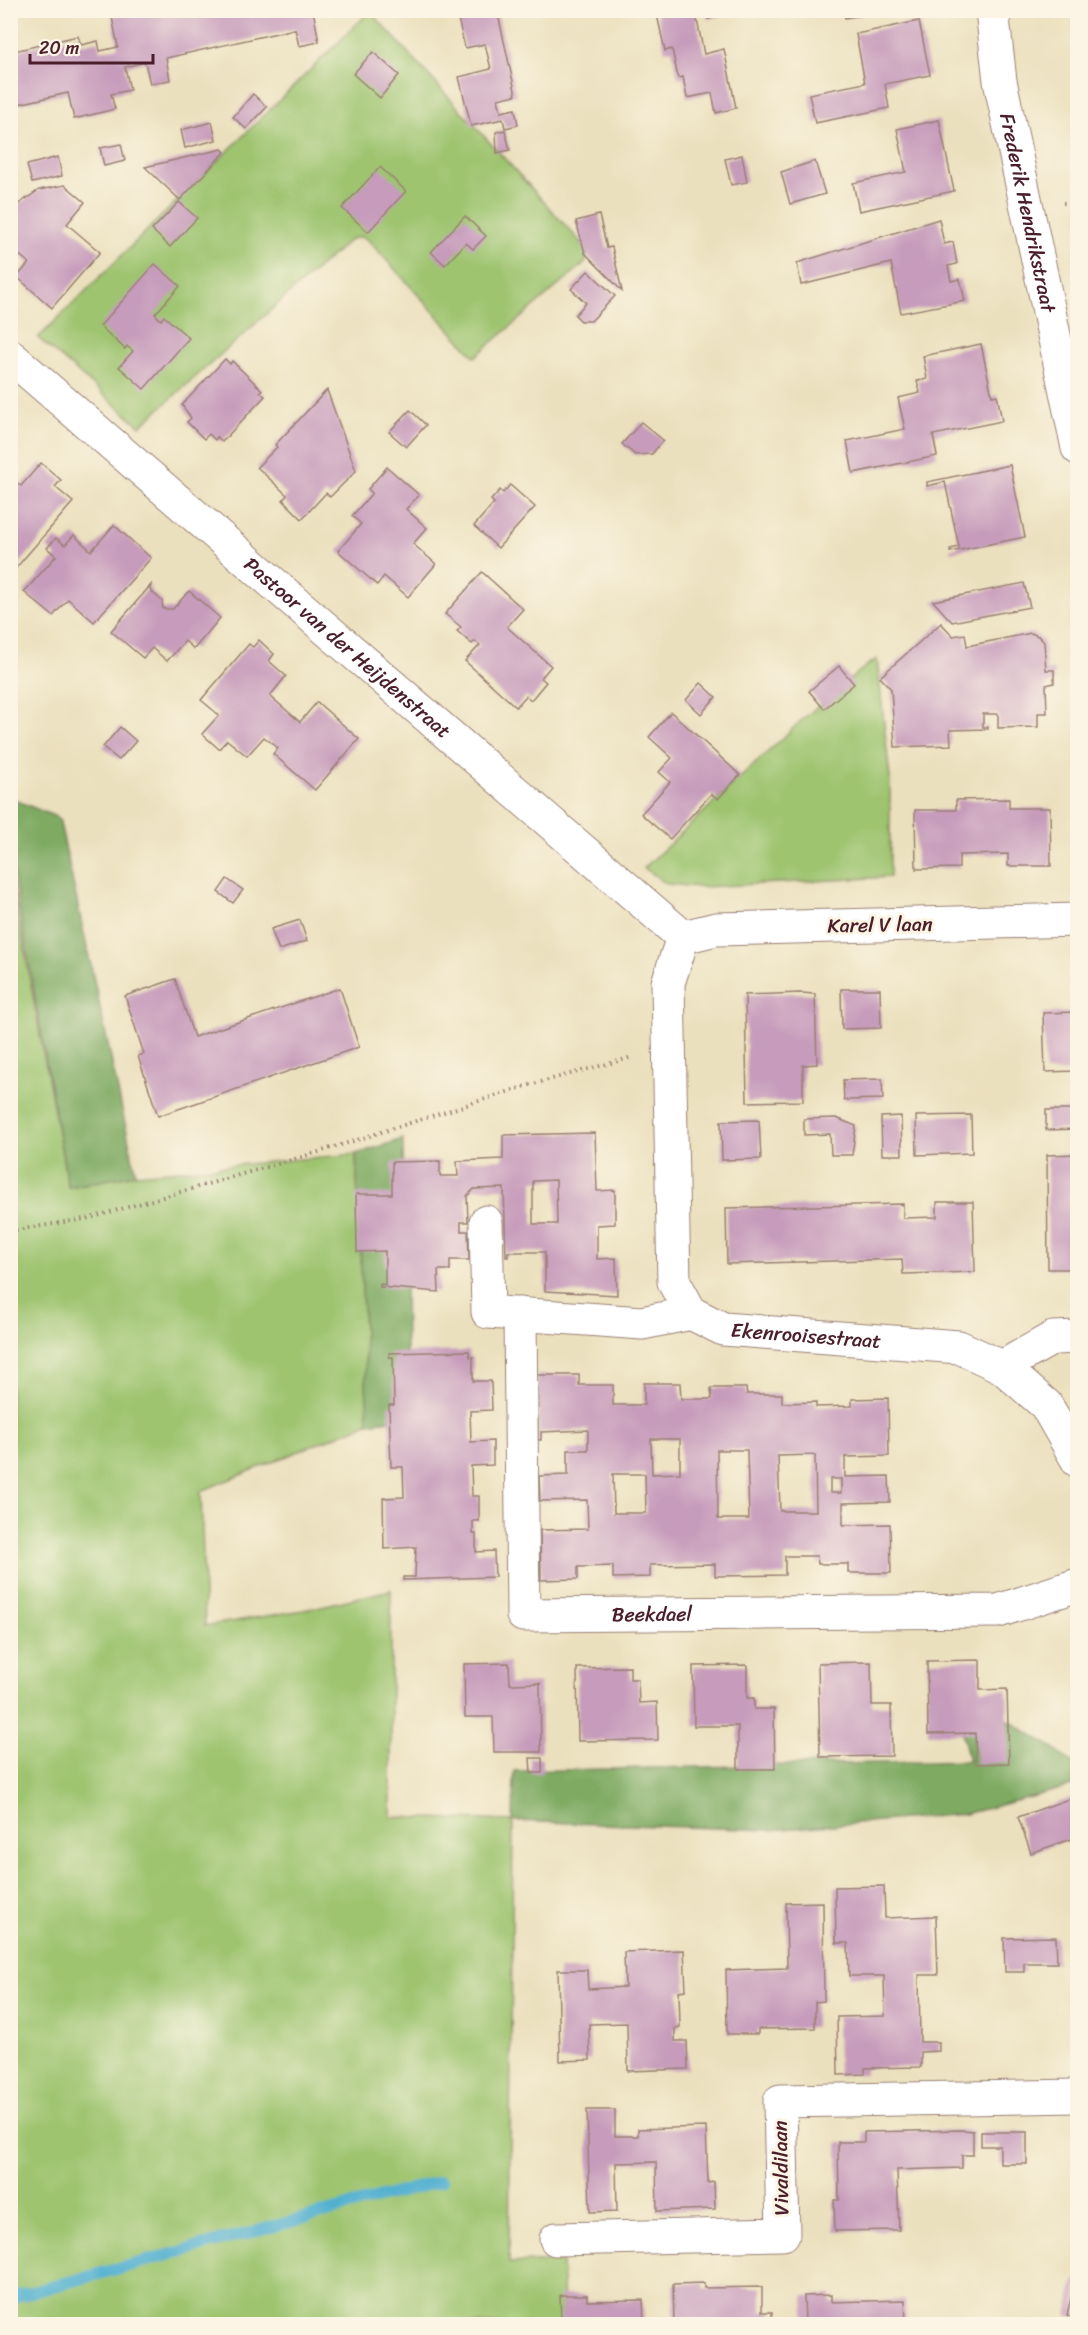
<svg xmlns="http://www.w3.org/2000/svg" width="1088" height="2335" viewBox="0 0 1088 2335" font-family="Sriracha,sans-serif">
<rect width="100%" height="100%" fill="#fcf5e5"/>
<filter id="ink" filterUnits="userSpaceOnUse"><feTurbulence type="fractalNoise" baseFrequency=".0167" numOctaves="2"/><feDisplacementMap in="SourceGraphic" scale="12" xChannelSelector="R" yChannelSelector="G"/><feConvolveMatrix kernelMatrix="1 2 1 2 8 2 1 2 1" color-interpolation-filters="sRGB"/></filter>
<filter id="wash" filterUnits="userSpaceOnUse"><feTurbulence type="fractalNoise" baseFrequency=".008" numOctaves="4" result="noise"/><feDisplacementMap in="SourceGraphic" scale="24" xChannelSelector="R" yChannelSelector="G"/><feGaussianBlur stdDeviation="1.35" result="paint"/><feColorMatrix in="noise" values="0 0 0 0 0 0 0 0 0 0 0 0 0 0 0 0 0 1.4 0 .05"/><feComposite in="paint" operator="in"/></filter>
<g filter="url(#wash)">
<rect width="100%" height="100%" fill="#ebe0bd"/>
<g fill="#9ec46f" stroke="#74724d" stroke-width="1.5">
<path d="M370,11l216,237v14l-111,95 -107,-117 -6,-3 -11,2 -211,187 -102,-88z"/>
<path d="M877,659l13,119v99l-189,10 -34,-3 -23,-16 161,-151 61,-51z"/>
<path d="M10,871l58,316 68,-13 220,-20 12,269 -167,68 4,135 99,-16 87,-20v227l122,4 -4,442 53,-2 3,63h-554z"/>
</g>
<g fill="#7eaa62" stroke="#646446" stroke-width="1.5">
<path d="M10,798l49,20 77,356 -68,13 -57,-326z"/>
<path d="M403,1139l4,279 -39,5 -12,-269z"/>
<path d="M958,1715l47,3 44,27 28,22v18l-112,29 -194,16 -258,-9 1,-50 455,-10z"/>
</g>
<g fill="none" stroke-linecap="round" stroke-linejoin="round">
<path stroke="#51b0d0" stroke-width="12" d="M10,2298l431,-117"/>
</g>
<g id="blocks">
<g fill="#c69bbb" fill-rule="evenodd">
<path d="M139,10h174l6,32 -20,4 -4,-17 -129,29 4,22 -20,4 -5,-22 -20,5 5,23 -19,4 4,15 -41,10 -6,-26 -58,13v-54l68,-16 3,9 17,-4 2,10 18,-4 -6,-30z"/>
<path d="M456,10h41l19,85 -18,4 3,13 14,-3 3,16 -13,3 -2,-9 -32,7 -12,-49 32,-8 -6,-25 -20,4z"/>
<path d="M656,10h39l9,44 20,-5 12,59 -20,5 -4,-20 -25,5 -4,-21 -5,1 -6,-29 -7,2z"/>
<path d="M706,10h28v2l-26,7z"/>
<path d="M843,10h35v2l-33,6z"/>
<path d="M919,21l11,54 -45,9 4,24 -74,15 -6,-29 56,-11 -9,-49z"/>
<path d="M373,52l26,23 -19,23 -27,-24z"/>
<path d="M253,94l14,13 -21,22 -13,-12z"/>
<path d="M939,120l15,71 -95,20 -6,-28 53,-11 -9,-43z"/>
<path d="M212,122l4,18 -31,8 -4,-18z"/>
<path d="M505,130l5,20 -13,3 -1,-21z"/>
<path d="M121,144l4,17 -21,5 -4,-18z"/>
<path d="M222,149l3,3 -45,48 -35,-33z"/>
<path d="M742,155l5,27 -16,3 -6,-26z"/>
<path d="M58,157l4,19 -30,7 -5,-18z"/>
<path d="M815,161l10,33 -35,10 -9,-32z"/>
<path d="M380,167l26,24 -38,41 -26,-24z"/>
<path d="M65,185l20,17 -18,22 33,28 -48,56 -35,-31 12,-14 -19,-16v-37l29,-20z"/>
<path d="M179,202l18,16 -27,29 -18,-17z"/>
<path d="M599,215l8,33 5,-1 10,44 -37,-38 -9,-32z"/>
<path d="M465,216l21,20 -13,13 -7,-6 -21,22 -14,-13z"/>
<path d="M939,219l5,25 9,-2 4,22 -9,2 3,15 9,-2 5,22 -64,12 -10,-50 -90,22 -4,-22z"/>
<path d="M155,264l25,22 -25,28 6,6 3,-4 25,22 -45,51 -25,-22 14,-16 -6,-5 -2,3 -25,-23z"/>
<path d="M588,271l27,25 -24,25h-10l-6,-6 11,-12 -15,-14z"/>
<path d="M981,344l11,52 5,-1 5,26 -69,14 4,21 -84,17 -6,-32 58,-12 -7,-31 22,-5 -3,-12 10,-2 -4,-23z"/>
<path d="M225,359l5,5 2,-3 30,29 -2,2 5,4 -43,46 -5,-5 -2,3 -6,-6 -5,5 -17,-17 4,-4 -9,-13z"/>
<path d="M327,390l29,81 -26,26 -4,-4 -24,26 -19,-19 4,-5 -30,-28 20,-20 -2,-2z"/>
<path d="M410,410l16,15 -20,22 -17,-15z"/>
<path d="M641,422l22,18 -11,14 -17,1 -13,-11z"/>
<path d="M41,463l20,17 -6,7 18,15 -58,67 -5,-4v-89l11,10z"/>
<path d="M1010,465l15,72 -75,15v-3l9,-2 -14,-65 -18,4v-4z"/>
<path d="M387,467l32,28 -13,14 21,19 -14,16 23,20 -28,33 -24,-21 -7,9 -39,-34 23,-27 -9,-8 20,-23 -4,-4z"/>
<path d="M510,485l25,22 -37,41 -24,-22 20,-23 -3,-3 9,-10 3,3z"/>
<path d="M114,525l37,33 -57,64 -26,-23 -15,17 -29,-24 32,-36 -9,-8 9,-10 9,7 9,-10 17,16z"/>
<path d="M482,572l41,37 -16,18 44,39 -10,12 5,4 -15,18 -5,-4 -10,11 -51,-46 15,-16 -5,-4 -3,3 -15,-13 4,-4 -16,-13z"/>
<path d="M1024,583l6,24 -78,15 -19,-21z"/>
<path d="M151,585l-1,5 12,11 1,8h10l16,-18 31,27 -26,31 -9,-8 -18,20 -15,-13 -9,10 -32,-27z"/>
<path d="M941,623l12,13 12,-2 2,12 64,-13 7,3 6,6 2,28h8v13l-8,2 1,28h-9v14l-40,1v-14h-15v13h5v2l-38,1 1,15 -56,2 -4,-58 -11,-12z"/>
<path d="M259,640l15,14 -5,7 17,15 -16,20 30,26 17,-20 42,37 -44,51 -42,-36 5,-6 -14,-11 -17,19 -20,-16 -8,9 -17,-15 17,-19 -18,-15 48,-56 4,3z"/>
<path d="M839,666l15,18 -30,25 -15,-18z"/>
<path d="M701,683l15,14 -15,17 -15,-14z"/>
<path d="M671,712l69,63 -22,24 -7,-5 -41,45 -29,-25 29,-32 -11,-10 13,-14 -23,-21z"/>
<path d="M120,727l16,14 -17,19 -16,-13z"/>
<path d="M1009,799v9h41l1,58h-43v-12l-49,1v13l-43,1 -1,-59h41v-10z"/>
<path d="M227,879l16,11 -10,13 -15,-11z"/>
<path d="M300,920l7,21 -28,9 -8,-21z"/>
<path d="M175,979l19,58 146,-49 19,59 -201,69 -20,-60 6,-2 -19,-58z"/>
<path d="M841,989h39l1,39 -39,1z"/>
<path d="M800,993l15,1 2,70 -14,1v36l-56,1 -2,-107z"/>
<path d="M1077,1012v59l-32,1 -2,-59z"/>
<path d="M882,1079l1,20 -39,1 -1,-20z"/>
<path d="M1046,1110h31v19l-31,1z"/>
<path d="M971,1115l1,38 -55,2 -1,-39z"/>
<path d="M901,1116l1,39h-20l-1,-38z"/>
<path d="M836,1118l20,8 -4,29h-21l-1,-21 -26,1v-16z"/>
<path d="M759,1120l2,39 -39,1 -1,-39z"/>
<path d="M595,1133l2,58 18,-1v34l-18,1v34l19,-1 1,37 -72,-4v-39h-37v5h-2l-2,-69 -30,1 -7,7 1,26h-7v9h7l1,29h-19v10h-12l1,22 -59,-5v-3l5,1v-34l-28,1 -1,-58h36v-32l48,-1v15h18l-1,-15 46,-2v-24zM556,1180l1,44h-24v-43z"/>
<path d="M1077,1154v115h-29l-1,-114z"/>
<path d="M937,1202h36l2,70 -72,2 -1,-15 -175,5 -1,-56 177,-4v14l34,-1z"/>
<path d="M469,1351l1,6h3v24h18l1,29 -22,1 1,31 22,-1v24l-22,1 1,30h7v25h-6v13h3v18l18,-1 1,26 -92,3v-3h12l1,-30 -32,2 -1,-51 21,-1 -1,-30h-12l-2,-62h5l-1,-48h-4v-4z"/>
<path d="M537,1375h42v10h34v20h31v-22h36l1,16h31l-1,-11h35l1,6h35v9l34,-1v5l36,-1v-7l36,-1 1,58 -44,1v20l44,-1 1,26 -47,1v22l47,-1 1,49h-43v-9h-30l-1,-8h-32v19l-70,1v-12l-65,1v12l-37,1v-12l-35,1v12l-37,1 -1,-50 48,-1 -1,-29 -47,1 -1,-25 29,-1v-25h20v-20l-47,2v8h-3zM651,1439h29v34l-28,1zM717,1450h30l2,69h-31zM815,1455l1,56h-36l-2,-55zM613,1474h32l1,39h-32zM830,1479h11v14h-11z"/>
<path d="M980,1660v30l27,-1 2,74 -33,1 -1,-31 -47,1 -1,-73z"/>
<path d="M871,1662l1,43h19l1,51 -72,1 -2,-94z"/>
<path d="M509,1663l1,21 30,-1 1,69h-47l-1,-35h-28l-1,-53z"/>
<path d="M747,1665v33h7v11h20l1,60h-37v-43h-44l-1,-60z"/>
<path d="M630,1667v12h8l1,24 18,-1 1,38 -80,1 -1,-73z"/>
<path d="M530,1758h12v15h-11z"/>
<path d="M1077,1796v61l-6,-18 -40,14 -13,-36z"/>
<path d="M884,1886l1,32 51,-2 2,59h-19l1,67h19v9l-18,1v15l-56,1v6l-27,1 -1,-58 48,-1 -1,-40h-35l-1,-33h-12l-1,-56z"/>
<path d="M823,1902l1,99 -9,1v26l-57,1v5h-31l-1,-64 61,-2 -1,-65z"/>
<path d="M1056,1937l1,26h-33v9h-19l-1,-34z"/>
<path d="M684,1950l2,40 -7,1 1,36 -5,1v13h12l1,28 -60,2 -1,-48 -38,1 1,36 -30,1 -2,-91h29l1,19 37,-2 -1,-35z"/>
<path d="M587,2110h28v26h23v-7l68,-2 2,56 6,-1 1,27 -58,2 -1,-49 -40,1 1,48 -27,1z"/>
<path d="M962,2130l11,1v24h-11v13l-65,2 2,60 -64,1 -1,-31h5l-1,-58h26v-10z"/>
<path d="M981,2132h46v32h-27v-18h-19z"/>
<path d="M1075,2280h2v38l-10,-3z"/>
<path d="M704,2283v5l58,-1v25h10v12h-98l-1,-40z"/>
<path d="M560,2295h27v6l56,-1 1,24h-83z"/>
<path d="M831,2295v7l74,-2 1,24h-101l-1,-28z"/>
</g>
</g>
</g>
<g filter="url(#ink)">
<use href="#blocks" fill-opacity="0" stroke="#9a8074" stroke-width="1.5"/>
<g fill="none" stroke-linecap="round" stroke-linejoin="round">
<defs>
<g id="street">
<path id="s1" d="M10,356l673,581"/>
<path d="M486,1222l2,90 154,11 49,-10"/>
<path id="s2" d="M520,1314l3,301 475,-4 80,-26"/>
<path d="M1002,1367l51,-29 25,-1"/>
<path d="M556,2239l227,-5 -3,-133 298,-5"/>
</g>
<g id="secondary">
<path id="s3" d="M992,10l8,71 78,367"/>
<path id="s4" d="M1078,920l-362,9 -33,8 -15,46 6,299 17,31 32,16 236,18 43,20 44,38 32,56"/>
</g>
</defs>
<use href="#street" stroke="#9a8074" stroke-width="35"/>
<use href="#secondary" stroke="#9a8074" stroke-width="35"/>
<g stroke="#9a8074" stroke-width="4" stroke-dasharray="1.5 4.5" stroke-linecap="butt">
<path d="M1063,203h15"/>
<path d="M10,1231l80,-13 232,-67 204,-65 107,-29"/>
</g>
<use href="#street" stroke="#fff" stroke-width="33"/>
<use href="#secondary" stroke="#fff" stroke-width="33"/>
</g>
</g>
<g text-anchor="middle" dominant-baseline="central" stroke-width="6" stroke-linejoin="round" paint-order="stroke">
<g font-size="20" fill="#4a1f2b" stroke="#fcf5e5">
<text stroke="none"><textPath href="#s3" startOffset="206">Frederik Hendrikstraat</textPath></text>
<text stroke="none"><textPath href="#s1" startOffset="446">Pastoor van der Heijdenstraat</textPath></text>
<text transform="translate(880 925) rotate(-1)">Karel V laan</text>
<text stroke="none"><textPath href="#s4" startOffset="898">Ekenrooisestraat</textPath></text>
<text stroke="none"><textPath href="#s2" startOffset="430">Beekdael</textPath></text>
<text transform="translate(781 2168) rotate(-91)">Vivaldilaan</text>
</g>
</g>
<rect width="1088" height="2335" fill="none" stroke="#fcf5e5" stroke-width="36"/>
<path d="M30 54v9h123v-9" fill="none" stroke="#4a1f2b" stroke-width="3"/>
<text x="39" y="54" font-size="18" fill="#4a1f2b" stroke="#fcf5e5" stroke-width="4.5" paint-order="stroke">20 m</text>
</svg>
